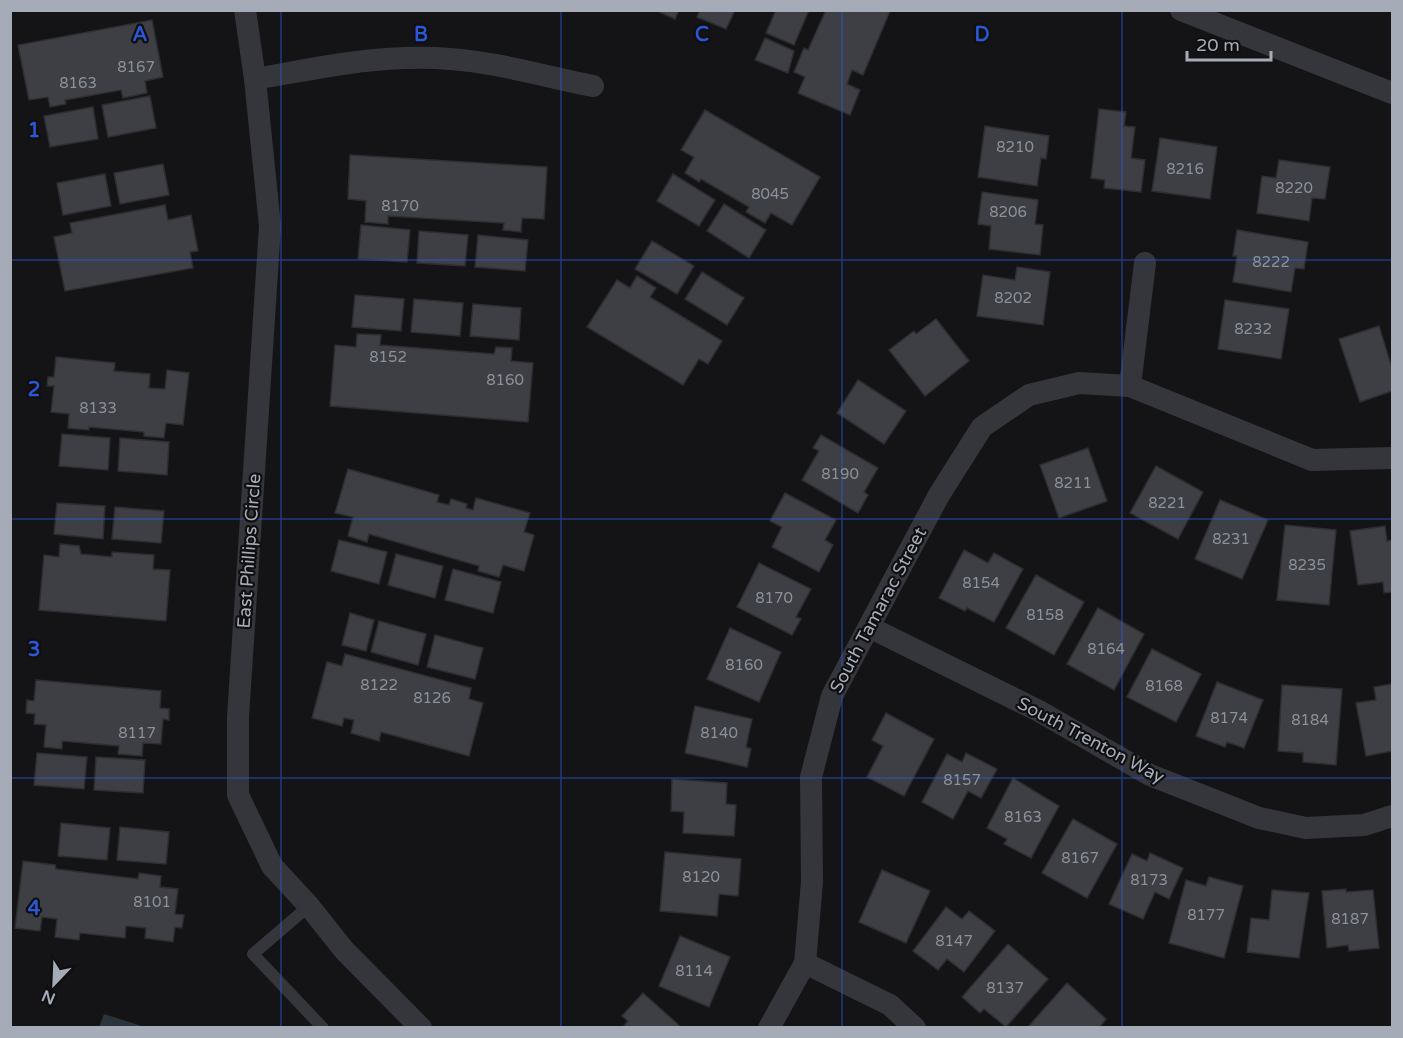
<svg xmlns="http://www.w3.org/2000/svg" width="1403" height="1038" viewBox="0 0 1403 1038" font-family="'Varela Round',sans-serif">
<rect width="100%" height="100%" fill="#141416"/>
<path fill="#29343b" d="M104,1014l41,13h-46z"/>
<g fill="#3e3f44" stroke="#2e2e32" stroke-width="1.5">
<path d="M655,10h24l-4,9z"/>
<path d="M700,10h35l-9,19 -29,-12z"/>
<path d="M776,10h33l-15,35 -28,-12z"/>
<path d="M826,10l64,1 -27,64 -11,-5 -5,14 13,6 -10,25 -52,-22 7,-16 -11,-5 10,-24 4,2z"/>
<path d="M152,20l11,57 -18,4 2,12 -24,5 -2,-8 -56,10 1,4 -16,3 -2,-10 -19,3 -11,-55z"/>
<path d="M765,38l29,13 -6,22 -33,-13z"/>
<path d="M150,96l6,32 -48,9 -6,-32z"/>
<path d="M93,107l5,32 -48,8 -6,-31z"/>
<path d="M1099,109l27,3 -2,14 11,1 -4,31 14,2 -4,32 -37,-4 1,-8 -14,-2z"/>
<path d="M705,110l115,67 -28,48 -21,-12 -6,10 -19,-11 3,-5 -48,-28 -2,3 -14,-9 9,-16 -13,-7z"/>
<path d="M985,126l64,10 -3,23 -5,-1 -4,28 -59,-9z"/>
<path d="M1160,138l57,9 -7,52 -58,-8z"/>
<path d="M350,155l197,12 -3,52 -22,-1 -1,14 -18,-2 1,-7 -116,-7v8l-23,-2 1,-21 -18,-2z"/>
<path d="M1279,160l51,7 -5,32 -13,-1 -3,23 -52,-8 5,-37 14,2z"/>
<path d="M163,164l6,31 -49,9 -6,-31z"/>
<path d="M105,174l6,32 -48,9 -6,-32z"/>
<path d="M673,174l42,26 -16,26 -42,-25z"/>
<path d="M982,192l56,8 -3,24 8,1 -3,30 -51,-6 2,-23 -13,-2z"/>
<path d="M724,204l42,26 -17,28 -42,-27z"/>
<path d="M165,205l3,15 23,-5 7,36 -8,1 3,16 -128,23 -11,-54 18,-4 -2,-10z"/>
<path d="M361,225l49,5 -3,32 -49,-3z"/>
<path d="M1237,230l71,12 -4,27 -9,-1 -4,24 -58,-10 4,-26h-4z"/>
<path d="M419,231l49,4 -3,31 -48,-3z"/>
<path d="M478,235l50,5 -3,31 -50,-4z"/>
<path d="M652,241l42,25 -17,28 -42,-25z"/>
<path d="M1017,267l33,5 -7,53 -66,-9 6,-41 32,5z"/>
<path d="M702,272l42,26 -17,27 -42,-26z"/>
<path d="M637,276l19,12 -6,9 72,44 -14,23 -9,-5 -16,26 -96,-58 30,-47 13,8z"/>
<path d="M355,295l49,4 -3,32 -49,-4z"/>
<path d="M414,299l49,4 -3,33 -49,-4z"/>
<path d="M1225,300l64,9 -8,50 -63,-10z"/>
<path d="M473,304l48,4 -2,32 -49,-4z"/>
<path d="M936,319l33,42 -44,35 -36,-46 25,-19 2,3z"/>
<path d="M1379,326l13,42v23l-32,11 -21,-63z"/>
<path d="M357,334l24,1 -1,10 114,9 2,-7 16,1 -1,13 22,2 -5,59 -198,-16 5,-61 21,2z"/>
<path d="M56,357l59,6 -1,8 36,3 -1,14 16,1 2,-19 22,3 -6,52 -17,-2 -2,15 -20,-2v-4l-55,-5v3l-21,-2 1,-14 -18,-2 3,-26h-7l1,-9h6z"/>
<path d="M858,380l48,31 -22,33 -47,-31z"/>
<path d="M62,434l48,4 -2,32 -49,-4z"/>
<path d="M821,435l57,33 -14,24 4,3 -10,18 -56,-33 17,-29 -6,-3z"/>
<path d="M120,438l49,4 -2,33 -49,-4z"/>
<path d="M1088,448l19,53 -48,17 -19,-53z"/>
<path d="M1156,466l47,26 -25,47 -48,-26z"/>
<path d="M348,469l91,26 -2,7 12,3 2,-6 16,5 -1,4 7,2 3,-12 54,15 -6,19 10,3 -10,36 -21,-6 -4,12 -21,-6 1,-5 -110,-32 -2,8 -19,-6 5,-19 -18,-4z"/>
<path d="M785,493l51,27 -11,20 8,5 -14,27 -47,-25 10,-20 -12,-6z"/>
<path d="M1220,500l48,20 -26,59 -47,-20z"/>
<path d="M57,503l48,3 -2,33 -49,-5z"/>
<path d="M115,507l49,4 -3,32 -49,-4z"/>
<path d="M1285,525l51,5 -7,75 -52,-5z"/>
<path d="M1385,526l2,15 5,-1v52l-8,1 -1,-11 -25,3 -8,-54z"/>
<path d="M339,540l48,12 -8,32 -48,-13z"/>
<path d="M60,544l19,2 2,8 31,3v-5l42,3 -1,14 17,1 -4,51 -127,-11 5,-55 15,2z"/>
<path d="M964,550l24,13 6,-10 29,16 -29,53 -27,-14 -2,3 -26,-13z"/>
<path d="M396,554l47,12 -8,32 -47,-13z"/>
<path d="M759,563l52,26 -15,28 5,2 -9,16 -55,-28z"/>
<path d="M453,569l48,13 -8,31 -48,-13z"/>
<path d="M1036,575l48,27 -30,53 -48,-27z"/>
<path d="M1098,608l46,26 -30,56 -47,-26z"/>
<path d="M350,613l24,7 -8,31 -24,-6z"/>
<path d="M379,621l47,13 -8,31 -47,-13z"/>
<path d="M730,628l51,24 -22,50 -52,-23z"/>
<path d="M435,635l48,13 -8,31 -48,-12z"/>
<path d="M1152,649l49,25 -25,48 -49,-25z"/>
<path d="M345,654l126,34 -2,11 14,4 -14,53 -88,-24 -2,9 -28,-8 3,-13 -10,-2 -2,8 -30,-8 15,-56 15,4z"/>
<path d="M36,680l125,11 -1,17 9,1v11l-6,-1 -2,25 -18,-1 -1,13 -24,-2 1,-8 -57,-5v8l-18,-2 2,-22 -12,-1 1,-10 -9,-1 1,-13 7,1z"/>
<path d="M1217,682l46,18 -19,48 -17,-6 -2,5 -29,-11z"/>
<path d="M1392,684v67l-26,5 -10,-53 20,-3 -2,-13z"/>
<path d="M1282,685l60,4 -6,76 -33,-3v-9l-25,-2z"/>
<path d="M695,706l57,13 -6,28 5,2 -4,18 -62,-14z"/>
<path d="M886,713l48,26 -30,57 -37,-19 16,-31 -11,-6z"/>
<path d="M37,753l50,4 -3,32 -50,-4z"/>
<path d="M966,753l31,16 -16,29 -13,-7 -15,28 -31,-17 25,-48 15,8z"/>
<path d="M96,757l49,3 -2,33 -49,-3z"/>
<path d="M1013,778l46,28 -28,52 -27,-14 3,-5 -20,-11z"/>
<path d="M672,779l55,4 -1,21 10,1 -2,31 -51,-3 1,-21 -13,-1z"/>
<path d="M1073,819l44,25 -30,54 -45,-25z"/>
<path d="M61,823l49,5 -3,32 -49,-4z"/>
<path d="M120,827l49,5 -3,32 -49,-4z"/>
<path d="M665,852l76,7 -3,37 -19,-2 -2,22 -57,-5z"/>
<path d="M1150,853l33,15 -14,31 -14,-7 -12,27 -34,-15 23,-50 15,7z"/>
<path d="M23,861l32,4 1,4 82,10 1,-6 22,3 -1,11 18,2 -3,25 9,1 -2,13 -7,-1 -2,15 -28,-4 1,-10 -20,-2 -1,12 -45,-5 -1,7 -24,-3 2,-18 -15,-2 -2,14 -25,-3z"/>
<path d="M882,870l48,21 -24,52 -47,-21z"/>
<path d="M1209,877l34,9 -19,72 -55,-15 17,-63 20,6z"/>
<path d="M1346,889v3l27,-2 6,58 -30,3 -1,-6 -21,3 -5,-57z"/>
<path d="M1272,890l37,3 -10,65 -52,-6 4,-34 18,2z"/>
<path d="M946,907l16,12 7,-8 26,20 -31,41 -17,-13 -9,11 -25,-19z"/>
<path d="M680,936l50,21 -21,50 -50,-21z"/>
<path d="M1008,944l40,35 -42,48 -22,-18 -4,4 -18,-16z"/>
<path d="M1067,983l39,36 -7,9h-72z"/>
<path d="M643,993l39,35h-60l6,-7 -6,-5z"/>
</g>
<g fill="none" stroke-linecap="round" stroke-linejoin="round">
<path stroke="#35363b" stroke-width="12" d="M309,906l-56,48 70,74"/>
<g stroke="#35363b" stroke-width="22">
<path d="M245,10l10,69 15,147 -32,491v78l34,71 37,40 35,44 77,78"/>
<path d="M1181,10l211,83"/>
<path d="M255,79c64,-11 129,-26 195,-20 46,3 97,18 143,27"/>
<path d="M1130,386l15,-123"/>
<path d="M869,627l170,84 111,64 109,43 47,10 58,-3 28,-9"/>
<path d="M805,963l85,42 25,23"/>
<path d="M769,1028l36,-65 7,-81 -1,-105 21,-81 107,-201 43,-68 47,-32 50,-12 51,3 182,74 80,-2"/>
</g>
</g>
<path fill="none" stroke="#2b57d5" stroke-width="1.5" stroke-opacity="0.55" d="M281,10v1018M561,10v1018M842,10v1018M1122,10v1018M10,260h1382M10,519h1382M10,778h1382"/>
<g text-anchor="middle" dominant-baseline="central" stroke-width="4.5" stroke-linejoin="round" paint-order="stroke">
<g font-size="15" fill="#8b919b">
<text x="136" y="67">8167</text>
<text x="78" y="83">8163</text>
<text x="1015" y="147">8210</text>
<text x="1185" y="169">8216</text>
<text x="1294" y="188">8220</text>
<text x="770" y="194">8045</text>
<text x="400" y="206">8170</text>
<text x="1008" y="212">8206</text>
<text x="1271" y="262">8222</text>
<text x="1013" y="298">8202</text>
<text x="1253" y="329">8232</text>
<text x="388" y="357">8152</text>
<text x="505" y="380">8160</text>
<text x="98" y="408">8133</text>
<text x="840" y="474">8190</text>
<text x="1073" y="483">8211</text>
<text x="1167" y="503">8221</text>
<text x="1231" y="539">8231</text>
<text x="1307" y="565">8235</text>
<text x="981" y="583">8154</text>
<text x="774" y="598">8170</text>
<text x="1045" y="615">8158</text>
<text x="1106" y="649">8164</text>
<text x="744" y="665">8160</text>
<text x="379" y="685">8122</text>
<text x="1164" y="686">8168</text>
<text x="432" y="698">8126</text>
<text x="1229" y="718">8174</text>
<text x="1310" y="720">8184</text>
<text x="137" y="733">8117</text>
<text x="719" y="733">8140</text>
<text x="962" y="780">8157</text>
<text x="1023" y="817">8163</text>
<text x="1080" y="858">8167</text>
<text x="701" y="877">8120</text>
<text x="1149" y="880">8173</text>
<text x="152" y="902">8101</text>
<text x="1206" y="915">8177</text>
<text x="1350" y="919">8187</text>
<text x="954" y="941">8147</text>
<text x="694" y="971">8114</text>
<text x="1005" y="988">8137</text>
</g>
<g font-size="18" fill="#a5acb8" stroke="#0f0f11">
<text transform="translate(249 551) rotate(-86)">East Phillips Circle</text>
<text transform="translate(878 610) rotate(-62)">South Tamarac Street</text>
<text transform="translate(1091 740) rotate(28)">South Trenton Way</text>
</g>
</g>
<g font-size="20" text-anchor="middle" font-weight="bold" fill="#2b57d5" stroke="#0f0f11" stroke-width="4.5" stroke-linejoin="round" paint-order="stroke">
<text x="140" y="41">A</text>
<text x="421" y="41">B</text>
<text x="702" y="41">C</text>
<text x="982" y="41">D</text>
<text x="34" y="137">1</text>
<text x="34" y="396">2</text>
<text x="34" y="656">3</text>
<text x="34" y="915">4</text>
</g>
<rect width="1403" height="1038" fill="none" stroke="#a5acb8" stroke-width="24"/>
<g transform="translate(54 984) rotate(203)" stroke="#0f0f11" stroke-width="4.5" paint-order="stroke">
<path d="M0-4.5L10 22L0 15L-10 22Z" fill="#a5acb8"/>
<text y="-9" font-size="16" font-weight="bold" text-anchor="middle" fill="#a5acb8">N</text>
</g>
<path d="M1187 51v9h84v-9" fill="none" stroke="#a5acb8" stroke-width="3"/>
<text x="1196" y="51" font-size="18" fill="#a5acb8" stroke="#0f0f11" stroke-width="4.5" paint-order="stroke">20 m</text>
</svg>
